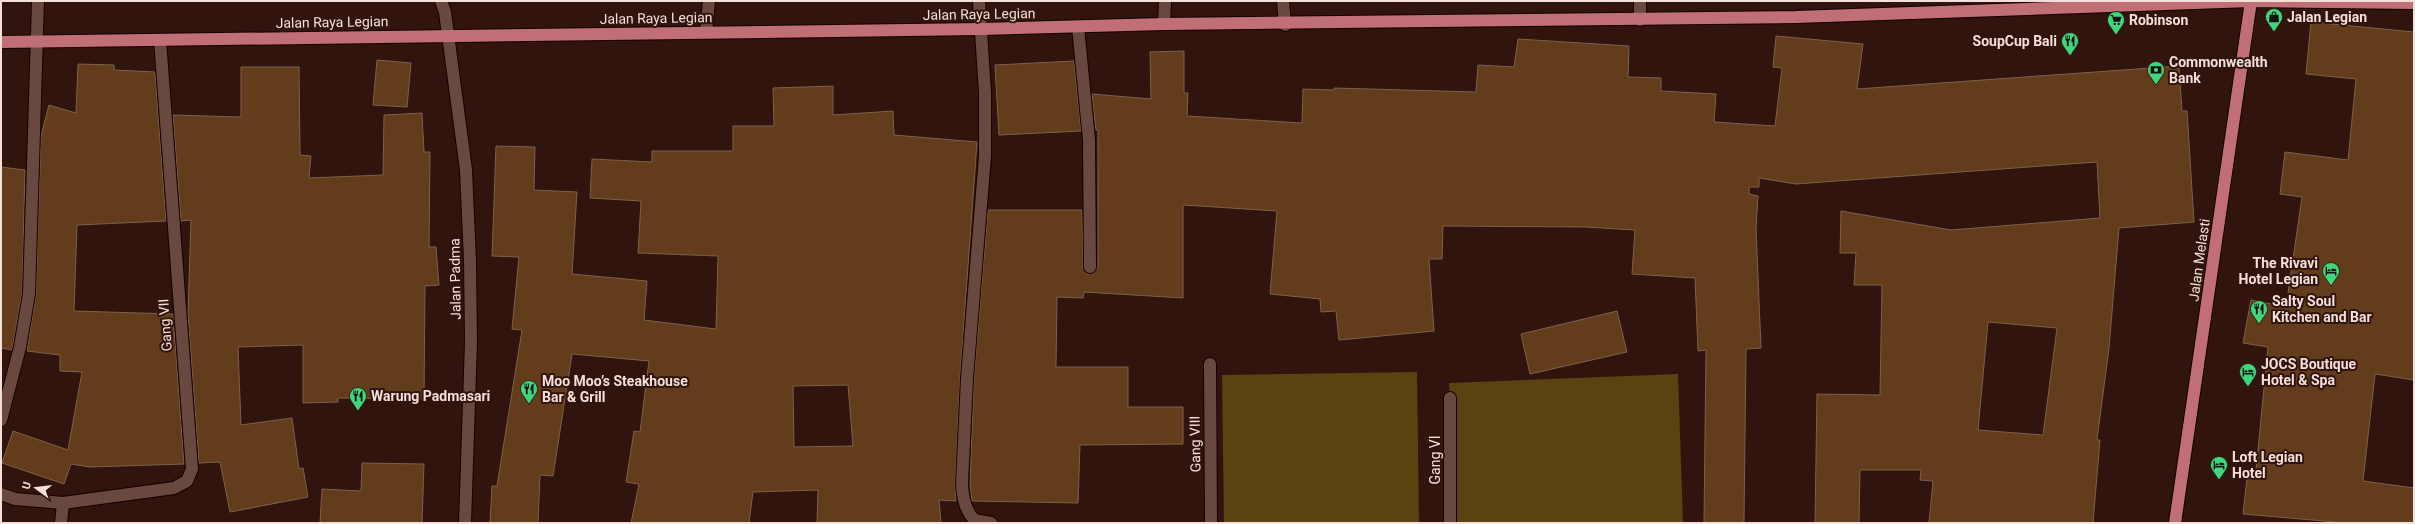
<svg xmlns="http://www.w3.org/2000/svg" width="2415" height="524" viewBox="0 0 2415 524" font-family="Roboto,sans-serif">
<rect width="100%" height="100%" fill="#30140d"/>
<g fill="#5b4311">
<path d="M1417,372l2,151h-195l-2,-148z"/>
<path d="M1678,374l5,149h-228l-6,-140z"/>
</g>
<g fill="#633c1b" stroke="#7d614c" fill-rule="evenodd">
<path d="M2311,22l103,10v348l-39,-6 -12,107 51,7v35h-67l-104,-9 5,-45 8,1 12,-123 -25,-4 8,-43 35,7 16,-110 -22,-3 5,-42 63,8 8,-81 -50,-5z"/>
<path d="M1776,36l87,8 -6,45 322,-23 3,45h5l7,111 -75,6 -10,120 -12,92h3l-7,83h-164l4,-42 -13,-1 1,-10h-61l-1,53h-44l2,-129 63,1 2,-110h-28l2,-32h-16l1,-42 110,19 149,-12 -3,-56 -301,22 -37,-6v9h-10v7l9,2 -2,33 5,119 -15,1 -2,174h-40l2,-173 -8,1 -3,-73 -63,-4 3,-44 -50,-3 -142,-1 -1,33h-13l5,72 -95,9 -3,-29 -15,1 -1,-13 -50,-5 7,-83 -94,-6v93l-99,-6 -1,6 -26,-1 -1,70h72v40h55v37l-103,1 -2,58 -106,-2 -2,-17 4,-106 14,-168h94l1,57 4,7 7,-1 4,-6v-137h-2l-4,-36 59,5 -1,-47 34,-1v42h4l-1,23 115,7 1,-34 31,1v-2l142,4 2,-27 36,2 4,-28 111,7 -1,31 33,1v13l55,3 -2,28 61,4 7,-58 -9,-1zM1988,322l69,6 -14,107 -65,-5z"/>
<path d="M377,60l34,3 -4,44 -34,-2z"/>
<path d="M1074,61l7,70 -82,4 -4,-70z"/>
<path d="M78,64l36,1v5l41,2 11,149 -89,4 -3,86 99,3 11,150 -94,3 -19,-3 -7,20 -62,-21 11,-32 55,19 14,-78 -22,-1v-16l-33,-4 9,-57 5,-158 8,-31 27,8z"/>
<path d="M241,67h58l1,88 11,1 -2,22 74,-3 1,-60 38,-2 2,39h6l-1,95h7l3,38 -14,1 -1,113 -86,-1v4l-35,1v-58l-65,2 3,78 51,-7 7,51 4,-1 5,29 -78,15 -10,-50 -21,1 -11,-149 3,-94 -10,1 -8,-106 68,2z"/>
<path d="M833,86v29l60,-4 1,24 83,7 -17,235 -5,107 1,17 -17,-1 2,23h-124l1,-33 -65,2 -4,31h-118l8,-39 -13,-2 8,-51 6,1 9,-71 -77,-7 -19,122 -13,-1 -2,48h-48l2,-37h5l25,-156 -10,-1 7,-72 -27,-1 4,-110 39,1 -1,43 43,2 -5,82 75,7 -3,39 72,9 2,-73 -80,-3 3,-52 -51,-3 2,-39 60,3v-11h81v-25h41l-1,-38zM848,385l5,61 -59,1 -1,-61z"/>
<path d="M1,167l24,3 -3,123 -10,57 -11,-2z"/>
<path d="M1617,311l10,41 -97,22 -9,-40z"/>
<path d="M362,463l62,1 -2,59h-102l2,-34 39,2z"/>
</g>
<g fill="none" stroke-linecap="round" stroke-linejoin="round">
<defs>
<g id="minor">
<path d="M441,1l4,11 21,158 4,91 1,81 -6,181"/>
<path d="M979,1l6,92v63l-18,222 -5,106c1,15 3,25 12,36l17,3"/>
<path d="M1283,1l2,24"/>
<path d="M1640,20v-19"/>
<path d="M1164,24l1,-23"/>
<path d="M1078,27l11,113 1,127"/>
<path d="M706,32l3,-31"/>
<path d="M1210,364l1,159"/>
<path d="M1,420l19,-73 9,-53 9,-293"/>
<path d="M1,494l14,5 48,4 -2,20"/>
<path d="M63,503l111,-15 13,-7 5,-12 -32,-429"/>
<path d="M1450,523v-125"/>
</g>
<g id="major">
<path d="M1,42l980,-13 183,-5 632,-7 455,-16 163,2"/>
<path d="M2175,523l76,-522"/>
</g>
</defs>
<use href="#minor" stroke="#160100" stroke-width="14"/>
<use href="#major" stroke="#160100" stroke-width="14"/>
<use href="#minor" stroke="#68483f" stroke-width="12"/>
<use href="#major" stroke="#c16f76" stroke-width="12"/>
</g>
<defs>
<symbol id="shop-pin" viewBox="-11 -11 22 30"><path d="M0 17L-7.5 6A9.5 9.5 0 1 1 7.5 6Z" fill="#3fd77d" stroke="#30140d"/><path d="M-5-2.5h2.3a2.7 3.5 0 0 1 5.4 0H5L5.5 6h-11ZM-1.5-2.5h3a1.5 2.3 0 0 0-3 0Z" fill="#111"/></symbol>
<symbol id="supermarket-pin" viewBox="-11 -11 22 30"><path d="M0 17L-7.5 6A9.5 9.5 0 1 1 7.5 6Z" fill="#3fd77d" stroke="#30140d"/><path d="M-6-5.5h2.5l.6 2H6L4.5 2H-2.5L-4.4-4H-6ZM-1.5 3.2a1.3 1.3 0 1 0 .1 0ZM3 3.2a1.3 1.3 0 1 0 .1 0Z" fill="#111"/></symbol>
<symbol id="restaurant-pin" viewBox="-11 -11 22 30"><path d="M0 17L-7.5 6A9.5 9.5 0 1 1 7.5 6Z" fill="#3fd77d" stroke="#30140d"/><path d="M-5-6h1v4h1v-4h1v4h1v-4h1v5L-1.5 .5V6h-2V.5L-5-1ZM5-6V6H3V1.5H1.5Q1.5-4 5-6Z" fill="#111"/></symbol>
<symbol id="bank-pin" viewBox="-11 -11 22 30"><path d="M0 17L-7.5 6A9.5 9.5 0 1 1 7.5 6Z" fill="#3fd77d" stroke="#30140d"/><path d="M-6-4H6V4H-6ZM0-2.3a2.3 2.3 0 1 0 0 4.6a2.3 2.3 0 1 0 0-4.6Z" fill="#111"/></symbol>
<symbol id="hotel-pin" viewBox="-11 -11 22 30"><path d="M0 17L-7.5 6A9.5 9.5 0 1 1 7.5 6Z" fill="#3fd77d" stroke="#30140d"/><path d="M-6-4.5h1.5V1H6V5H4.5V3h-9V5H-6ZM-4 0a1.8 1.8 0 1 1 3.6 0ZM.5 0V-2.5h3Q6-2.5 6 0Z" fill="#111"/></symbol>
</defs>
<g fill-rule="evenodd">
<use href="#shop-pin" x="2264" y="7" width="20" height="27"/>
<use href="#supermarket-pin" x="2106" y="10" width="20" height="27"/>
<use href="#restaurant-pin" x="2060" y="31" width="20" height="27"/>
<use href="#bank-pin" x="2146" y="60" width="20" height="27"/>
<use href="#hotel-pin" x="2321" y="261" width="20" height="27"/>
<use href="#restaurant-pin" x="2249" y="299" width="20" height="27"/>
<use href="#hotel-pin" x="2238" y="362" width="20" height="27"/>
<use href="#restaurant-pin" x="519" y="379" width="20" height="27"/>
<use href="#restaurant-pin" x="348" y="386" width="20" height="27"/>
<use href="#hotel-pin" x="2209" y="455" width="20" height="27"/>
</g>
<g text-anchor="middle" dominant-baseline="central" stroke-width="4" stroke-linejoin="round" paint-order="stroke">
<g font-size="14" fill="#f4dfda" stroke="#30140d">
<text transform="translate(979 14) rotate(-1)">Jalan Raya Legian</text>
<text transform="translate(656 18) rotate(-1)">Jalan Raya Legian</text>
<text transform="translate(332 22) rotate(-1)">Jalan Raya Legian</text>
<text transform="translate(2199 260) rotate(-82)">Jalan Melasti</text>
<text transform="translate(455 279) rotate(-91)">Jalan Padma</text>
<text transform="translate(165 325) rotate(-94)">Gang VII</text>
<text transform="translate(1195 444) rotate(-91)">Gang VIII</text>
<text transform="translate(1435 460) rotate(-90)">Gang VI</text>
</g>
<g font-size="14" font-weight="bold" fill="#f4dfda" stroke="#30140d" text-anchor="start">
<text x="2287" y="17">Jalan Legian</text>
<text x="2129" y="20">Robinson</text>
<text x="2057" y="41" text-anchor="end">SoupCup Bali</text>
<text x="2169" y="62">Commonwealth<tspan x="2169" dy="16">Bank</tspan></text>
<text x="2318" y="263" text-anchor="end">The Rivavi<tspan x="2318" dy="16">Hotel Legian</tspan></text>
<text x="2272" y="301">Salty Soul<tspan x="2272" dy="16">Kitchen and Bar</tspan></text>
<text x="2261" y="364">JOCS Boutique<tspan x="2261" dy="16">Hotel &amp; Spa</tspan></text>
<text x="542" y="381">Moo Moo’s Steakhouse<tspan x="542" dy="16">Bar &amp; Grill</tspan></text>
<text x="371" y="396">Warung Padmasari</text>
<text x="2232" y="457">Loft Legian<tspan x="2232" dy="16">Hotel</tspan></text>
</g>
</g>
<rect width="2415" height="524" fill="none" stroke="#f4dfda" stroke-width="4"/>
<g transform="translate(36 488) rotate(285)" stroke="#30140d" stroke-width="3" paint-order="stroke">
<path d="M0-3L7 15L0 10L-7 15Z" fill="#f4dfda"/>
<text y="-6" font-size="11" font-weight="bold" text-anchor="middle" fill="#f4dfda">U</text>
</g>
</svg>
